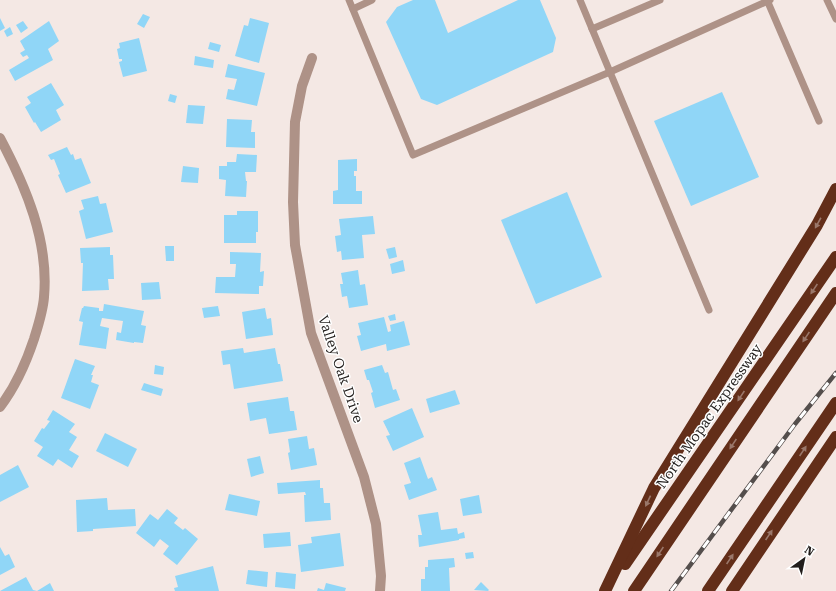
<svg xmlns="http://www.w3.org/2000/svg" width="836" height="591" viewBox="0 0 836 591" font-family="'Roboto Serif',serif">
<rect width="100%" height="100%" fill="#f4e8e4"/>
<g fill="#90d6f7">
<path d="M413,0h22l13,33 70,-33h22l16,38 -3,14 -116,53 -16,-6 -35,-77 11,-15z"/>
<path d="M143,14l7,3 -6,11 -7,-4z"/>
<path d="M0,18l5,10 -5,3z"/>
<path d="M250,18l19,5 -10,40 -24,-7 9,-31 4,1z"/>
<path d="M23,21l5,7 -7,5 -5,-8z"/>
<path d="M49,21l10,20 -11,8 5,11 -38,21 -6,-11 20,-12 -2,-3 -4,2 -3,-4 5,-3 -5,-9z"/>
<path d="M10,27l3,7 -6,3 -3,-6z"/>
<path d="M139,38l8,33 -24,6 -4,-15 3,-1v-2h-3l-2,-10 3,-1 -1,-5z"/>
<path d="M210,42l11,3 -2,7 -11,-3z"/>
<path d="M195,56l19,4 -1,8 -19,-3z"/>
<path d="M228,64l37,9 -8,33 -31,-7 2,-10 6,1 3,-11 -12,-2z"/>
<path d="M51,83l13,22 -8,5 5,10 -20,12 -6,-10 -1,1 -9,-16 6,-4 -4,-6z"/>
<path d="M722,92l37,85 -68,29 -37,-85z"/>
<path d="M170,94l7,2 -2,7 -7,-2z"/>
<path d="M188,105l17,1 -2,18 -17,-1z"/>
<path d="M227,119l25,1 -1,12h4v16l-29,-1z"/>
<path d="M67,147l4,8 2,-1 2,6 6,-2 10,25 -25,10 -8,-18 2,-1 -6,-15 -3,1 -3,-5z"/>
<path d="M237,154l20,1 -1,17h-11l1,9h1l-1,16 -21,-1 1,-16 -7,-1v-13h8v-4h9z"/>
<path d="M357,159v12h-3v5h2v15h6v13h-29v-13l5,-1v-30z"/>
<path d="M183,166l16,2 -1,15 -17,-1z"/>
<path d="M567,192l35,85 -66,27 -35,-84z"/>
<path d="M98,196l2,8 6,-1 7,29 -27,7 -7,-28 5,-2 -3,-9z"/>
<path d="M237,211h21v21h-2v11h-32v-28h13z"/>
<path d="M373,216l2,18 -13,1 2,23 -22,2 -1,-9 -4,1 -2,-16 6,-1 -2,-16z"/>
<path d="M165,246h9v15h-8z"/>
<path d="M110,247v8h3l1,24h-6l1,11 -27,1 1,-28h-2l-1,-15z"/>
<path d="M395,247l2,10 -8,2 -3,-10z"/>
<path d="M230,252l31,1 -1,19 4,-1 -1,15h-4v8l-44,-1 1,-16h19l1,-13h-6z"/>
<path d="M403,260l2,11 -13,3 -2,-10z"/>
<path d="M358,270l2,15 5,-1 3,21 -19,3 -2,-12 -5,1 -2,-13h3l-2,-11z"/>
<path d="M159,282l2,17 -19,1 -1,-17z"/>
<path d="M104,304l40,7 -3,14 5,1 -3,17 -9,-1v1l-18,-3 1,-8 4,1 2,-12 -21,-3 -2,8 9,2 -3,21 -27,-4 4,-23 -4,-1 3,-13h1l1,-2 15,2v3h4z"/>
<path d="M218,306l2,10 -16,2 -2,-10z"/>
<path d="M265,308l2,11 4,-1 2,17 -27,4 -4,-27z"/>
<path d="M395,314l1,6 -6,1 -2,-5z"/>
<path d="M384,317l4,15 3,-1 -1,-6 14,-4 6,24 -23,6 -1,-7 -25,7 -4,-15 4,-1 -3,-12z"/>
<path d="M243,348l1,5 31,-5 3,16h2l3,17 -49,8 -4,-25 -7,1 -2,-14z"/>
<path d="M75,359l20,7 -4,9h2l-2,7 8,3 -9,24 -29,-11z"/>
<path d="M155,365l9,2 -1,8 -9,-1z"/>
<path d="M382,365l3,8 3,-1 5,18 3,-1 4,11 -25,8 -4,-15 2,-1 -4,-12h-2l-3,-10z"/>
<path d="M144,383l19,6 -2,7 -20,-6z"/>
<path d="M455,390l5,14 -30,9 -4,-14z"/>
<path d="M288,397l2,14h4l3,19 -28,4 -3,-16 -16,3 -3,-18z"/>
<path d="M412,408l12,29 -31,14 -7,-15 4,-1 -7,-14z"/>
<path d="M53,410l22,14 -6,8 8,5 -8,13 10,6 -7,12 -14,-9 -5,7 -16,-10 6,-9 -9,-6 8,-13 2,1 6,-8 -3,-1z"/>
<path d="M105,433l32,16 -9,18 -32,-16z"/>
<path d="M307,436l2,13 5,-1 3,17 -26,5 -3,-17 2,-1 -2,-13z"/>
<path d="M260,456l4,17 -13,4 -4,-18z"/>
<path d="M420,457l8,22 4,-2 5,13 -28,10 -5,-15 7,-2 -7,-20z"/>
<path d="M18,465l11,22 -29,15v-27z"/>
<path d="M320,480v8h3l1,15h6l1,17 -26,2 -1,-27h2l-1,-3 -27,2 -1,-11z"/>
<path d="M229,494l31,7 -3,15 -32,-6z"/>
<path d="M479,495l3,18 -19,3 -3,-17z"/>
<path d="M107,498l1,12 27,-1 1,17 -43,3v2l-16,1 -1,-32z"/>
<path d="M167,509l11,9 -4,5 9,7 2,-2 13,11 -21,26 -14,-11 6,-8 -9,-7 -6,8 -18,-14 14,-19 8,6z"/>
<path d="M438,512l3,18 16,-2 1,6 6,-2 1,6 -6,1v1l-40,7 -1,-12h4l-4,-20z"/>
<path d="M290,532l1,14 -27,2 -1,-14z"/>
<path d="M340,533l4,33 -43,6 -3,-27 14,-2 -1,-6z"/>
<path d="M0,547l5,9 4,-2 6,13 -15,8z"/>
<path d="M473,552l1,6 -8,1 -1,-6z"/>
<path d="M454,558l1,9 -6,1 1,23h-29v-12h4v-12h3v-7z"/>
<path d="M213,566l6,25h-44l-1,-3 4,-1 -3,-11z"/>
<path d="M248,570l20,2 -1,15 -21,-3z"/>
<path d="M276,572l20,2 -1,15 -20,-2z"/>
<path d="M26,577l7,13 4,1 13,-8 4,8h-54z"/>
<path d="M481,582l8,8 -1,1 -14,-1z"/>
<path d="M326,583l20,5 -1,3h-28l1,-3 6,2z"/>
</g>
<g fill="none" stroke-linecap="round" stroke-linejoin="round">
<g stroke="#ae9287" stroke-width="7">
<path d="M349,0l64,155 197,-83 160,-72"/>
<path d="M580,0l129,310"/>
<path d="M767,0l52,121"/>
<path d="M827,0l9,19"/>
<path d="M353,9l19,-9"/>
<path d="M592,29l68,-29"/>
</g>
<g stroke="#ae9287" stroke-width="10">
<path d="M312,58l-10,28 -7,36 -2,80 2,43 16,88 53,144 12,47 5,52 -1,15"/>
<path d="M0,138c26,49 49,103 44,159 -1,14 -6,29 -10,42 -8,24 -18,47 -34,68"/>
</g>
<g stroke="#632e19" stroke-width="12">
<path d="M625,564l211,-307"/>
<path d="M605,591l49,-103 163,-263 19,-36"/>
<path d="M634,591l202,-298"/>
<path d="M708,591l128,-188"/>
<path d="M732,591l104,-154"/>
</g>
<defs>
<path id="rail" d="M671,591l124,-167 41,-51"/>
</defs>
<use href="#rail" stroke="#544e4c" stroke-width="4.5"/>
<use href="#rail" stroke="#fff" stroke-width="3" stroke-dasharray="9" stroke-linecap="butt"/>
</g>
<defs><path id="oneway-solid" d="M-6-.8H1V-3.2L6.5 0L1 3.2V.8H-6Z"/></defs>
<g fill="#9a776a">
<use href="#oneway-solid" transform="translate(818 223) rotate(119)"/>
<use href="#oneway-solid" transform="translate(814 289) rotate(124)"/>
<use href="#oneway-solid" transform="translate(806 337) rotate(124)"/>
<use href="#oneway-solid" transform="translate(741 396) rotate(124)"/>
<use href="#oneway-solid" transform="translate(733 444) rotate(124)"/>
<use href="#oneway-solid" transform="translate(803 451) rotate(-56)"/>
<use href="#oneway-solid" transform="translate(648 501) rotate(115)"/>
<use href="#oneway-solid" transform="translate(769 535) rotate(-56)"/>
<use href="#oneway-solid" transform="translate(660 552) rotate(124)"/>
<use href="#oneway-solid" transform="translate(730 559) rotate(-56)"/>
</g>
<g text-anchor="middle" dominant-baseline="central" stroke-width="3" stroke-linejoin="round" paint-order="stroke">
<g font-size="14" fill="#221e1c" stroke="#fff">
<text transform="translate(341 369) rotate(71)">Valley Oak Drive</text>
<text transform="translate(709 416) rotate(-55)">North Mopac Expressway</text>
</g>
</g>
<g transform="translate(804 559) rotate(33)" stroke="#ffffff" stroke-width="3" paint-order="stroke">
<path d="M0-3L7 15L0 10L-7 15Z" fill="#221e1c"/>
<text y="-6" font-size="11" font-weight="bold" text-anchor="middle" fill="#221e1c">N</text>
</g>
</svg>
